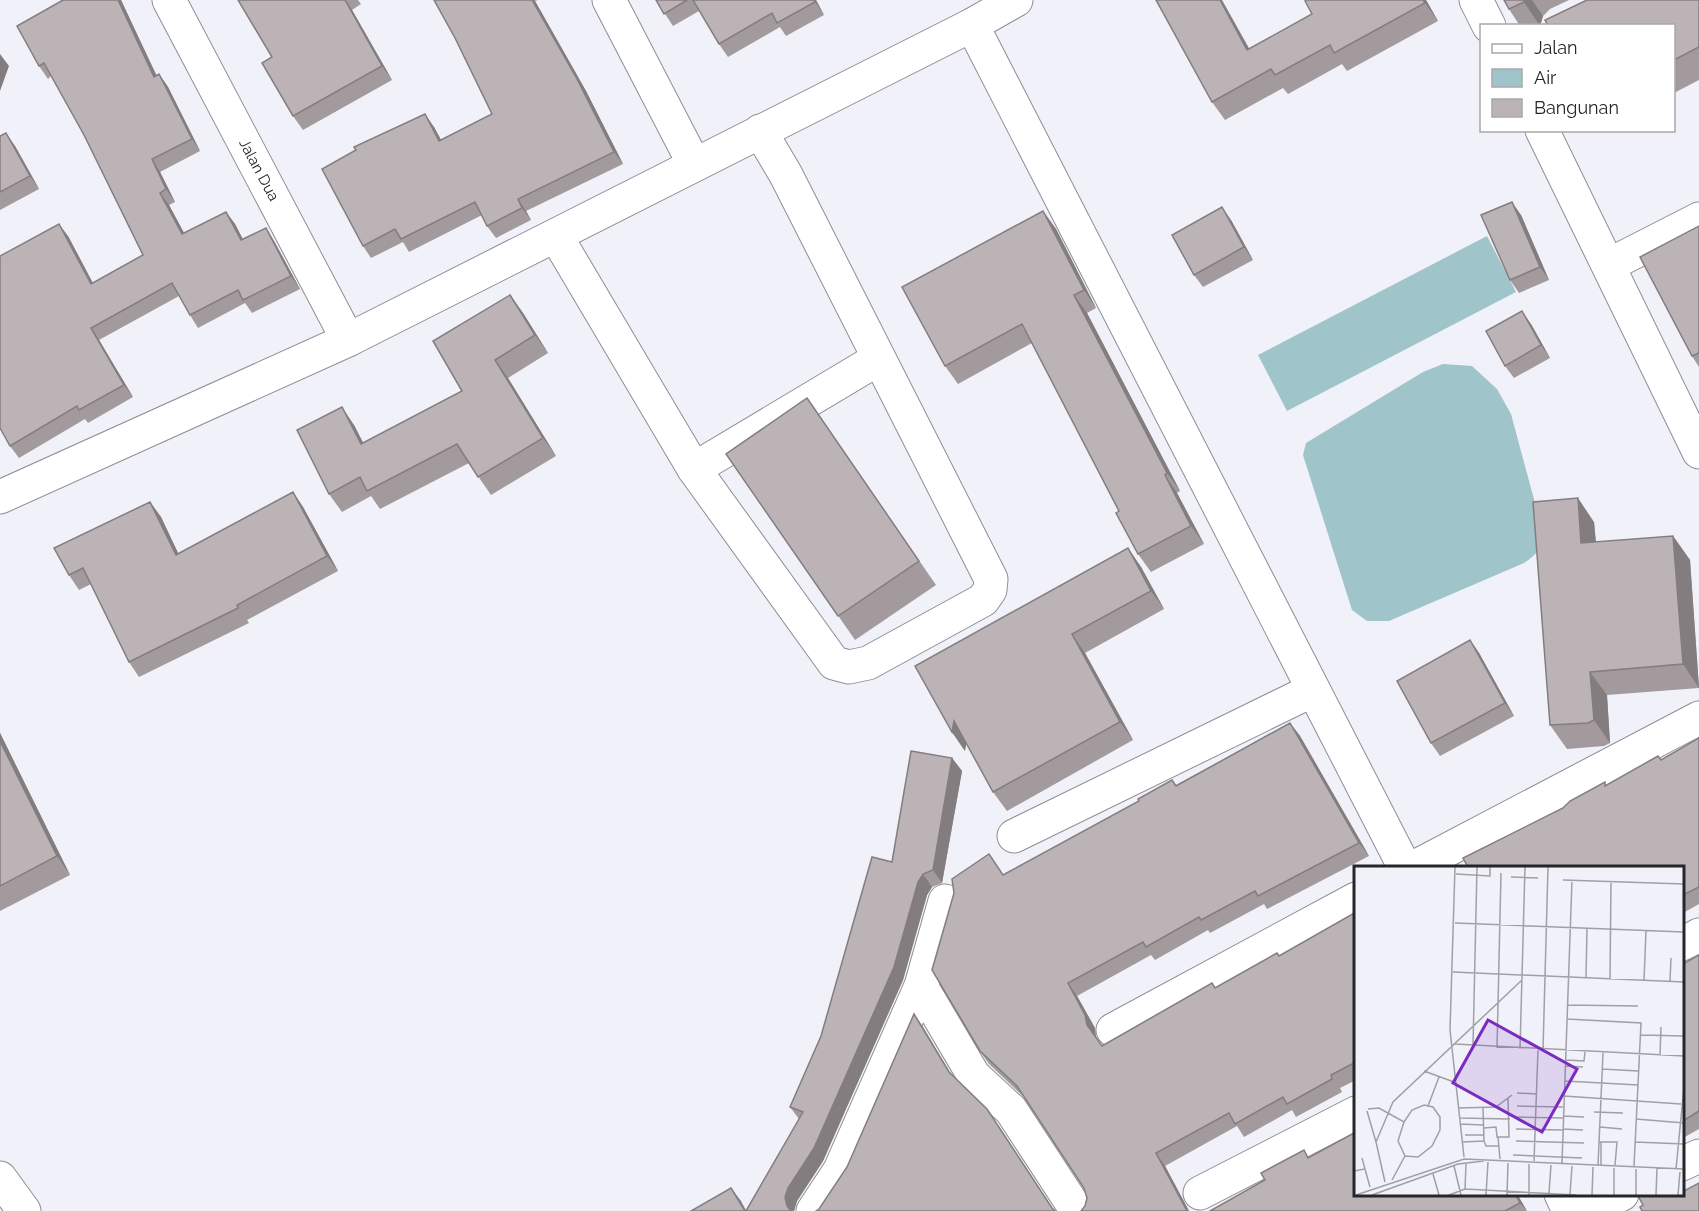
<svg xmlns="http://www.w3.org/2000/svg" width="1699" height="1211" viewBox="0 0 1699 1211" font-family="Raleway,sans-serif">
<rect width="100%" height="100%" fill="#f0f1f9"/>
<g fill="#9fc4c9">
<path d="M1487,236l29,56 -229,119 -29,-56z"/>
<path d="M1443,364l29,2 25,23 14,25 31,115c1,18 -3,24 -18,34l-135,58h-22l-15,-11 -49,-155 3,-12 117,-71z"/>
</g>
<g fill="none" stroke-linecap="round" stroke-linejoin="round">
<defs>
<g id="minor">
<path d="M169,0l179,340"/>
<path d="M609,0l85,164"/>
<path d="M1476,0l13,26"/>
<path d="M972,25l433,843"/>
<path d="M1542,130l157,322"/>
<path d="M556,236l138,233 140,194 15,4 19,-4 115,-63 7,-10 1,-11 -205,-404 -26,-44"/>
<path d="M1609,265l90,-46"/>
<path d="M694,469l184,-110"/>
<path d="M0,497l348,-157 624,-315 44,-25"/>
<path d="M1014,836l299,-146"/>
<path d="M1413,868l286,-150"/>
<path d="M1682,944l17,-9"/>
<path d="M921,986l53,90 37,34 66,101"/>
<path d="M1113,1030l243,-131"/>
<path d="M1682,1164l17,-8"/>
<path d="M0,1178l24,33"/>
<path d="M1200,1193l156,-80"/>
<path d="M1561,1194l8,17"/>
<path d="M813,1211l27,-41 81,-184 24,-85"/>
<path d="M1590,1211l32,-17"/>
</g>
</defs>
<use href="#minor" stroke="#8d8e96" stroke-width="35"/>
<use href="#minor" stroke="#fff" stroke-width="33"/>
</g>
<g fill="#a29a9d">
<path d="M63,0h58l35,76 3,-2 9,13 32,64 -40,21 15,30 -6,3 15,28 42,-21 9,12 8,16 23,-12 8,13 26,48 -48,24 -7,-10 -47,25 -8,-13 -11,-19 -80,44 34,57 -45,26 -3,-4 -66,39 -9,-12 58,-210 25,47 50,-28 -59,-120 -33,-59 -3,3 -9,-13z"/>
<path d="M238,0h120l3,4 -9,6 40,70 -89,50 -10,-14 -21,-59z"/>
<path d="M434,0h104l-3,1 51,90 37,73 -97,47 5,9 -35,18 -9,-12 -5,-11 -73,37 -6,-10 -32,16 -8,-12 71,-119 7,13 51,-26 -37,-76z"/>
<path d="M656,0h160l8,15 -38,21 -6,-9 -52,30 -9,-13 -20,-33 -26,15z"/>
<path d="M1426,0l12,21 -91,50 -5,-7 -54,30 -5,-6 -58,32 -13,-18 37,-53z"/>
<path d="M1504,0h65l-19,9 -7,7 -3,10h-20l-11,-17z"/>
<path d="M1699,0v80l-25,13v-67z"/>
<path d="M0,136l15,10 24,43 -39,21z"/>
<path d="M1043,211l13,18 40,79 -9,5 93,178 -3,2 27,51 -53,28 -13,-18 -19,-43 -87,-168 -74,41 -13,-18z"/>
<path d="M1521,215l28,65 -30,13 -9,-13z"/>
<path d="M1231,220l22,40 -50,27 -9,-12z"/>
<path d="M1699,226v141l-7,-11z"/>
<path d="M510,295l13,18 25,40 -40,25 48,78 -65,39 -22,-32 -89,46 -9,-13 -29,16 -13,-18 25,-69 9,18 99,-52z"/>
<path d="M1531,324l19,34 -36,20 -9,-12z"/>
<path d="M807,398l129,187 -81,55 -129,-186z"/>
<path d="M293,492l10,15 35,64 -91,49 2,3 -110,54 -10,-15 -38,-78 -12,6 -10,-15 81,-73 11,15 17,36z"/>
<path d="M1594,522l2,20 77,-6 17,24 9,128 -92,7 3,48 -6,3 -37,3 -17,-24z"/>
<path d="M1128,548l13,19 23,42 -79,44 48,87 -126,71 -14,-19 -27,-49 -1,8 -13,-19z"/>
<path d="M1470,640l9,13 35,63 -74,40 -9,-13z"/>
<path d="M1290,723l10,13 69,120 -102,53 -3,-5 -54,29 -2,-3 -53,30 -4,-5 -74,41 18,32 1,10 6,8 110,-63 3,5 64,-32 77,-44v168l-16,8 2,4 -46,25 -4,-7 -48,27 -7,-11 -72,40 24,45h-108l4,-5 2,-8 -3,-10 -59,-90 -36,-34 -9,-13 24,-176 172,-90z"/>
<path d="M0,733l70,142 -70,36z"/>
<path d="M1699,738v166l-16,9v-46l-76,-82 54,-25z"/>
<path d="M952,758l10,13 -20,112 -10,4 -5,8 -24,85 -80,181 -26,40 -3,10h-103l40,-23 15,22 53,-91 -9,-12 31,-71 71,-174z"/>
<path d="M1699,955v174l-16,9v-174z"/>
<path d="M1356,1136l161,58 10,17h-317l55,-31 39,-30 5,8z"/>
</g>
<g fill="#847d7f">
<path d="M118,0h3l42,89 -9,-12z"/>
<path d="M345,0l7,10 40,70 -10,-14z"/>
<path d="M532,0l3,1 51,90 37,73 -9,-12z"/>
<path d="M814,0h2l8,15z"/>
<path d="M1220,0h2l38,68 -13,-18z"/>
<path d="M1423,0h3l12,21z"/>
<path d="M1524,0h8l11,16 -3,10 -16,-24z"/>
<path d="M0,54l9,12 -9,25z"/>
<path d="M159,74l9,13 32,64 -8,-12z"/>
<path d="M425,114l9,13 14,26 -9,-12z"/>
<path d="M6,133l9,13 24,43 -9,-13z"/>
<path d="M152,159l8,13 15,30 -9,-13z"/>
<path d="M160,193l9,12 22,41 -9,-12z"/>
<path d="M518,199l8,12 5,9 -9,-12z"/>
<path d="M1512,202l9,13 28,65 -9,-13z"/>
<path d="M1222,207l9,13 22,40 -9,-13z"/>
<path d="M1043,211l13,18 40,79 -12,-18z"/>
<path d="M226,212l9,12 15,29 -9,-13z"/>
<path d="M59,224l9,12 32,61 -9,-13z"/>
<path d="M266,228l8,13 26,48 -9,-13z"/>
<path d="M510,295l13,18 25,40 -13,-18z"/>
<path d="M1074,295l13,18 93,178 -13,-18z"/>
<path d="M1522,311l9,13 19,34 -9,-13z"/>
<path d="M91,328l8,12 34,57 -9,-12z"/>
<path d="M495,360l13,18 48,78 -13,-18z"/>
<path d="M342,407l12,18 19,37 -12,-18z"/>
<path d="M1165,475l12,18 27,51 -13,-18z"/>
<path d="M293,492l10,15 35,64 -11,-15z"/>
<path d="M1578,498l16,24 4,45 -17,-24z"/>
<path d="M150,502l11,15 25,53 -10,-15z"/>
<path d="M1673,536l17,24 9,128 -16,-24z"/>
<path d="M1128,548l13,19 23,42 -13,-18z"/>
<path d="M1072,634l13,19 48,87 -13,-18z"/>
<path d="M1470,640l9,13 35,63 -9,-13z"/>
<path d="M1590,672l17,23 3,48 -16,-23z"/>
<path d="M954,721l13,18 -2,12 -13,-19z"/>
<path d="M1290,723l10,13 69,120 -10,-13z"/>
<path d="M0,733l70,142 -13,-19 -57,-115z"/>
<path d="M952,758l10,13 -20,112 -9,-13z"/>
<path d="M923,874l9,13 -5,8 -24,85 -80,181 -26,40 -3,10h-3l-4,-5 -2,-9 3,-9 130,-306z"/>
<path d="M1068,983l9,13 18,32 1,10 -9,-13z"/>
<path d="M914,1014l9,13 35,59 -9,-14z"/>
<path d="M1156,1153l9,13 24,45h-2z"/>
<path d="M731,1188l10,13 5,10h-1z"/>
<path d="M1515,1194h2l10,17 -7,-8z"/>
</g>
<g fill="#bcb3b6" stroke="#847d7f" stroke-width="1.5">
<path d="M63,0h55l36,77 5,-3 33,65 -40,20 14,30 -6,4 22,41 44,-22 15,28 25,-12 25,48 -48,24 -5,-10 -48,25 -18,-32 -81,45 33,57 -45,25 -2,-4 -67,40 -10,-18v-172l59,-32 32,60 52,-29 -59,-120 -40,-72 -5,3 -22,-40z"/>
<path d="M238,0h107l37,66 -89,50 -31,-53 10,-6z"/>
<path d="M434,0h98l45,79 37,73 -96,47 4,9 -35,18 -12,-24 -74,37 -6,-10 -32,17 -41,-77 34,-19 -2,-3 71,-33 14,27 53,-27 -37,-76z"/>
<path d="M656,0h31l-23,14z"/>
<path d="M693,0h121l1,2 -38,21 -5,-10 -53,31z"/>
<path d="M1156,0h64l27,50 65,-36 -7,-13 1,-1h117l2,3 -91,50 -4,-8 -55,30 -4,-6 -59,33z"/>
<path d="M1504,0h20v2l-15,7z"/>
<path d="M1587,0h112v47l-25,13v-34h-126l-3,-6z"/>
<path d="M6,133l24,43 -30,16v-56z"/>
<path d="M1512,202l28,65 -30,13 -29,-65z"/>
<path d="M1222,207l22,40 -50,28 -22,-40z"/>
<path d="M1043,211l41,79 -10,5 93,178 -2,2 26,51 -53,28 -22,-41 3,-2 -97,-187 -77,42 -43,-79z"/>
<path d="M1699,226v127l-7,3 -52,-99z"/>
<path d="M510,295l25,40 -40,25 48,78 -65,39 -21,-33 -90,47 -7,-14 -31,17 -32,-64 45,-23 19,37 101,-53 -29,-50z"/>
<path d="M1522,311l19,34 -36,21 -19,-35z"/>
<path d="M807,398l112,163 -81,55 -112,-162z"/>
<path d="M293,492l34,64 -90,49 1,3 -109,54 -46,-94 -14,7 -15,-27 96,-46 26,53z"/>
<path d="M1578,498l3,45 92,-7 10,128 -93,8 4,48 -6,3 -38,2 -17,-223z"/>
<path d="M1128,548l23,43 -79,43 48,88 -127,70 -39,-71 -2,11 -37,-66z"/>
<path d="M1470,640l35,63 -74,40 -34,-62z"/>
<path d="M1290,723l69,120 -101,53 -3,-5 -54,29 -2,-3 -53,30 -3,-5 -75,41 17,32 2,10 15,21 110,-63 3,5 62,-35 2,3 77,-44v150l-25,13 1,4 -45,25 -4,-7 -48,27 -6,-11 -73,40 31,58h-106l4,-5 2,-8 -3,-10 -67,-102 -37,-35 -48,-81 22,-77 -2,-14 37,-25 14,21 136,-74 -1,-2 34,-19 4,6z"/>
<path d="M1699,738v149l-16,8v-28h-215l-5,-9 100,-50 7,-7 35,-19v4l53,-30 3,4z"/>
<path d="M0,741l57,115 -57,30z"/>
<path d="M911,751l41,7 -19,112 -10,4 -5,8 -24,85 -80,181 -26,40 -3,9 2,9 4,5h-45l57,-99 -13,-5 31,-71 51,-179 20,5z"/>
<path d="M1699,955v156l-16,10v-157z"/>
<path d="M914,1014l35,58 38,37 65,99 3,3h-239l3,-2 28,-42z"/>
<path d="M1354,1133l2,3v58h159l5,9 -15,8h-295l55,-31 -4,-7 43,-23 4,8z"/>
<path d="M1699,1183v28h-57l-2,-4 3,-2 -6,-11h46v-5l1,2z"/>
<path d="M731,1188l14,23h-54z"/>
</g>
<g text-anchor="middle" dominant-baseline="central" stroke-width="6" stroke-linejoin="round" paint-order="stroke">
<g font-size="15" fill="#252629" stroke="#fff">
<text transform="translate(259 170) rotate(62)">Jalan Dua</text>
</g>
</g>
<g transform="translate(1354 866)">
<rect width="330" height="330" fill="#f0f1f9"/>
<path fill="none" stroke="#9fa0a6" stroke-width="1.5" d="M101,1l-5,163 14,127M102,8l34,2v-9M157,11l27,1M209,14l121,4M101,57l229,9M99,106l231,10M232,112l1,-50M256,113l1,-98M290,114l2,-49M316,115l1,-23M213,139l71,1M213,153l74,4 -7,143M287,169l43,1M101,178l229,12M119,180l4,-179M143,182l4,-175M166,183l5,-182M189,184l5,-183M306,189l1,-28M212,194l18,1 1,-9M211,200l18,1M248,203l36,2M70,205l30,11M211,215l73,4M163,227l20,1M210,230l117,8M74,240l11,-29M163,240l46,1M104,242l38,-1 16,-12M129,242l1,33M14,243l11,-1 25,14 8,-12 12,-5 9,2 7,10v13l-8,16 -14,11 -13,-1 -13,24M13,245l9,31M240,246l29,1M209,250l21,1M163,251l46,1M105,252l51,1M282,253l48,4M50,256l-6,19 7,15M106,258l23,1M246,261l22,2M130,262l12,-1 1,10h12l-1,-39M162,263l47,1M209,263l20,1M111,269h19M144,271l2,22M162,275l68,2M108,276l22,-1 2,5h13M245,276h18l-2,23M281,276l49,2M159,289l69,3M180,295l4,-111M208,297l10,-283M175,298v31M244,299l5,-112M247,299v-23M100,300l7,29M11,303l5,18M322,303l8,-82M0,305l11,-2 -3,-11M79,308l6,21M31,316l-9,-40 17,-40 129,-122M111,323l1,-25M195,327l2,-28M216,328l2,-28M2,329l108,-36 220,10M18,329l86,-31 26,-3M95,329l16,-6 111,6M132,329l2,-33M153,329l1,-32M238,329l1,-28M260,329v-27M282,329v-26M302,329l1,-27M324,329l2,-23"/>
<path fill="#7b2cbf" fill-opacity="0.15" stroke="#7b2cbf" stroke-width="3" d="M134,154l89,49 -35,63 -89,-49z"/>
<rect width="330" height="330" fill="none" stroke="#252629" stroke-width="3"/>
</g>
<rect x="1480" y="24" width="195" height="108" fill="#ffffff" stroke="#a8a8a9" stroke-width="1.5"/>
<rect x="1492" y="44" width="30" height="9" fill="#ffffff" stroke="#a8a8a9" stroke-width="1.5"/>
<text x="1534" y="54" font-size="18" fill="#252629">Jalan</text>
<rect x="1492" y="69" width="30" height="18" fill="#9fc4c9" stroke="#a8a8a9" stroke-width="1.5"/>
<text x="1534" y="84" font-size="18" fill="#252629">Air</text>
<rect x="1492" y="99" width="30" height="18" fill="#bcb3b6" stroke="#a8a8a9" stroke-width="1.5"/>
<text x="1534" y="114" font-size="18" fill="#252629">Bangunan</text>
</svg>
